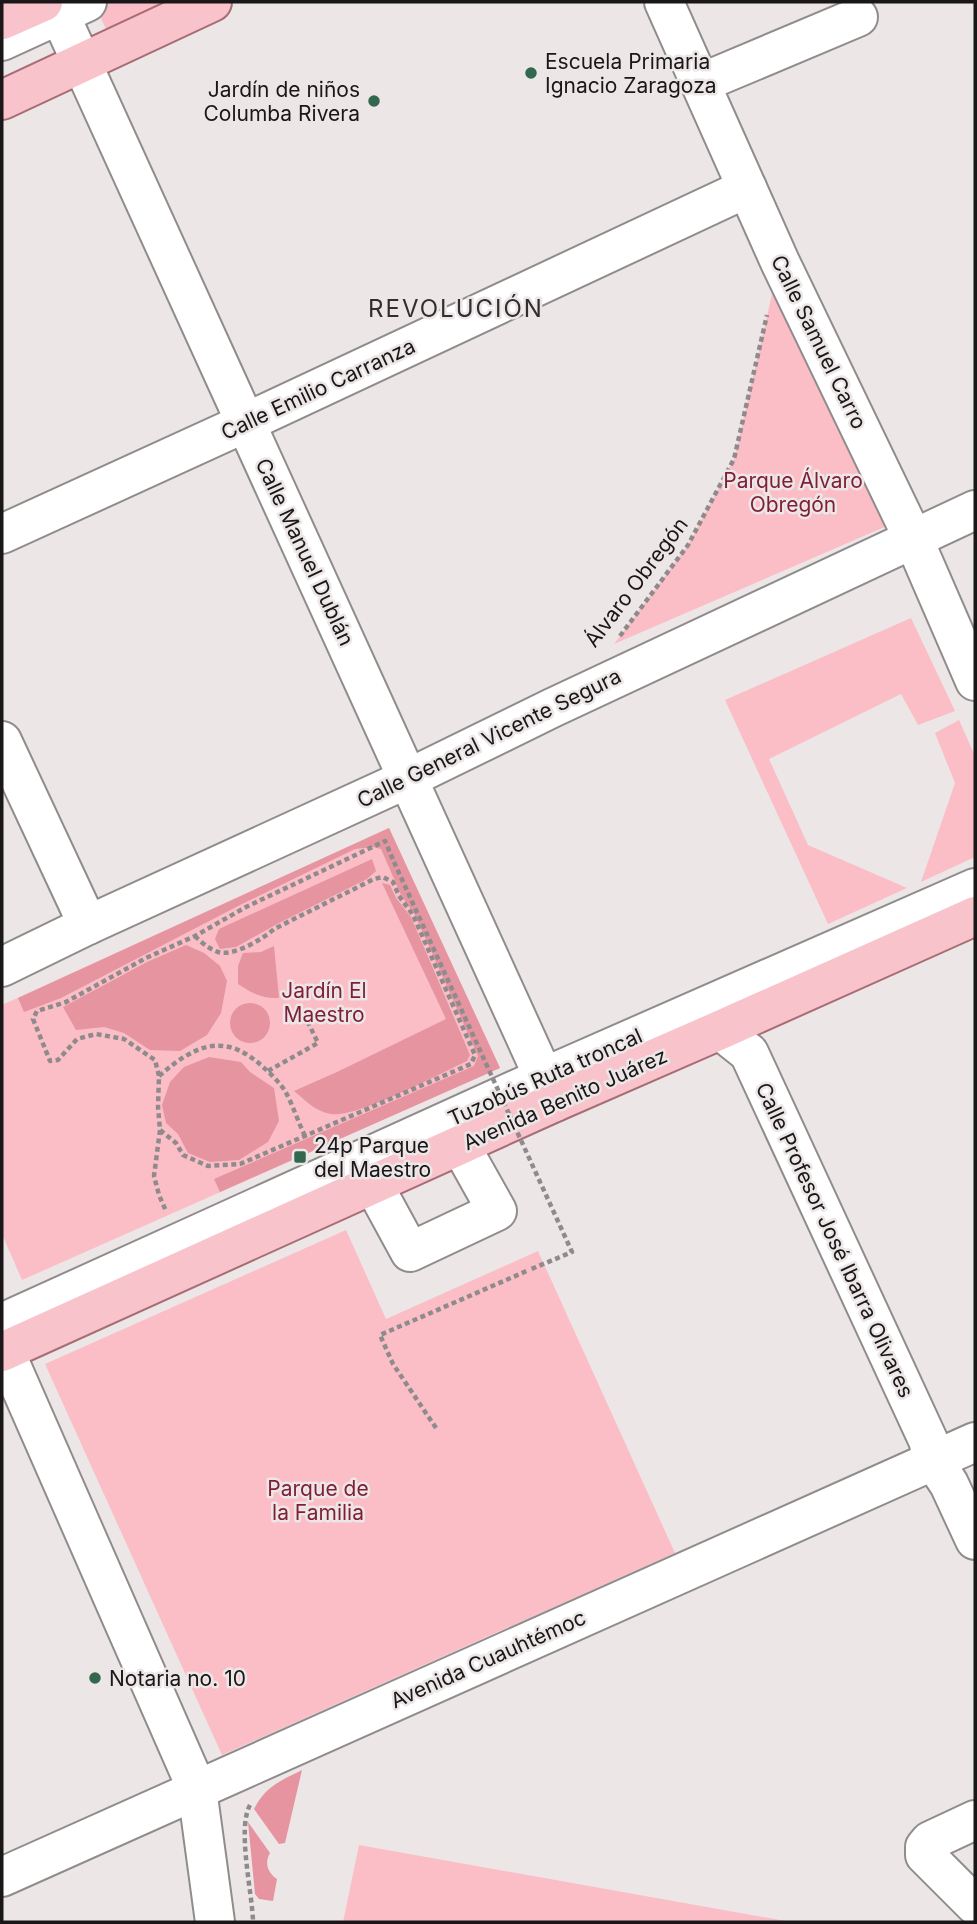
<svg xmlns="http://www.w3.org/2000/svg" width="977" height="1924" viewBox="0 0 977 1924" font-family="Inter,sans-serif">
<rect width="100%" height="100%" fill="#ece6e7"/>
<g fill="#fbbec6">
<path d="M110,2h62l-65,29 -11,-23z"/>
<path d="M773,290l114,236 -273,118 74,-99 46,-86z"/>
<path d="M911,618l44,93 -37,14 -17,-31 -132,65 39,86 99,43 -79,36 -103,-224z"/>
<path d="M959,720l16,36v101l-54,25 34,-99 -20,-50z"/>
<path d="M389,828l111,240 -478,212 -20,-46v-229z"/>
<path d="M346,1230l40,89 152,-68 137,302 -453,202 -177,-391z"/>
<path d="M359,1845l432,77h-448z"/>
</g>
<g fill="#e594a0">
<path d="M389,828l111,240 -280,124 -6,-13 260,-113 4,-10 -63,-141 -14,-20 -20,-46 -8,-2 -18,2 -113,55 -181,94 -37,14 -6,-14z"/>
<path d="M372,859l4,12 -9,8 -88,44 -43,24 -16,2 -5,-10 4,-10z"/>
<path d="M382,883l8,2 6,13 15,19 59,138 -3,6c-28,13 -109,57 -136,53 -15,-2 -26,-14 -37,-23l43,-19 109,-53z"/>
<path d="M186,945l18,8 16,13 7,15 -6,32 -14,22 -27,16 -30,-1 -26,-17 -20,-6 -28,3 -13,-23 84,-45z"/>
<path d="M274,946l5,52c-17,1 -27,-5 -41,-14v-18l5,-13 18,-1z"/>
<circle cx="250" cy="1023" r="20"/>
<path d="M209,1057l32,5 9,10 24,16 5,33 -11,21 -29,18 -29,2 -22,-9 -10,-19 -12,-11 -4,-18 8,-23 14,-15z"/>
<path d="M302,1770l-17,73 -6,1 -25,-35c12,-23 26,-28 48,-39z"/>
<path d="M248,1822l22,31c-6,10 -2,20 7,26l-4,22 -14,-2 -4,-5z"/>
</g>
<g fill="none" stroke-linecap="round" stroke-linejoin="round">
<defs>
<g id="minor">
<path d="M54,2l501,1100"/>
<path d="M664,2l116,260 133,276 62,143"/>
<path d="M2,41l85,-39"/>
<path d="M701,83l157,-66"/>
<path d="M2,534l243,-111 502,-235"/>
<path d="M2,741l86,184"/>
<path d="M2,967l86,-42 321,-147 143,-70 423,-198"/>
<path d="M720,1030l29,23 179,387 5,20 16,24 26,56"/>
<path d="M373,1184l37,68 87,-41 -37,-66"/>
<path d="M2,1323l542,-246 431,-189"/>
<path d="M2,1345l195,444 18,133"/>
<path d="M975,1820l-45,21 -5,6v8l50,50"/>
<path d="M2,1877l973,-435"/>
</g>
<g id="major">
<path d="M2,20l41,-18"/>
<path d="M2,100l210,-98"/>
<path d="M2,1352l553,-250 165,-72 255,-114"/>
</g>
</defs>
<use href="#minor" stroke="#918c8c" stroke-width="42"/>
<use href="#major" stroke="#a76d75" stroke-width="42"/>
<g stroke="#8f8b8c" stroke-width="4.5" stroke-dasharray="5 3.5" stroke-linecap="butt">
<path d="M620,636l68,-91 46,-86 33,-144"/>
<path d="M195,936c6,6 14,13 23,16 15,5 45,-13 56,-23l100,-50 9,-2 10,5 6,14 14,19 62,140 -4,9 -231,100 -32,2 -25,-11 -7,-12 -16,-13 -2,-23 1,-31 -4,-16 -31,-21 -28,-5 -19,5 -19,21 -8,1 -17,-42 4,-8 29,-9 80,-44 49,-22 51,-29 139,-66 9,21"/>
<path d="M268,1071l50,-28 -14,-29"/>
<path d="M159,1076c36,-31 65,-45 104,-9 8,7 17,16 22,24 8,14 13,31 20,45"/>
<path d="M160,1130l-6,46 5,19 7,16"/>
<path d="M436,1428l-43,-64 -13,-29 149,-65"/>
<path d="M250,1805c-13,24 2,86 3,116"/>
</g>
<use href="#minor" stroke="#fff" stroke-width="38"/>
<use href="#major" stroke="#f8c3cb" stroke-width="38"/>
<path stroke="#8f8b8c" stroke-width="4.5" stroke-dasharray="5 3.5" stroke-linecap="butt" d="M394,862l178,390 -43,18"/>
</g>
<g fill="#33684e" stroke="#ece6e7" stroke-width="2.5">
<circle cx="531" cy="73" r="7"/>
<circle cx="374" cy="101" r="7"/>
<rect x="293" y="1150" width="14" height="14" rx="3.5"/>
<circle cx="95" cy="1678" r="7"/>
</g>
<g text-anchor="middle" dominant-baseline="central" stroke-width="5" stroke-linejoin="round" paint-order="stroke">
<g font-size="21" fill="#191717" stroke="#ece6e7" text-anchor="start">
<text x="545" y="61">Escuela Primaria<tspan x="545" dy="24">Ignacio Zaragoza</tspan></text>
<text x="360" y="89" text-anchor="end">Jardín de niños<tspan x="360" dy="24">Columba Rivera</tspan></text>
<text x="314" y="1145">24p Parque<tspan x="314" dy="24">del Maestro</tspan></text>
<text x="109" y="1678">Notaria no. 10</text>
</g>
<g font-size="21" fill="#191717" stroke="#ece6e7">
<text transform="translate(819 342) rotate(64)">Calle Samuel Carro</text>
<text transform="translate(318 389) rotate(-25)">Calle Emilio Carranza</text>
<text transform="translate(305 552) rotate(65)">Calle Manuel Dublán</text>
<text transform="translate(636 582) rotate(-53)">Álvaro Obregón</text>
<text transform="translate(489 738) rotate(-26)">Calle General Vicente Segura</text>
<text transform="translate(545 1077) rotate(-24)">Tuzobús Ruta troncal</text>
<text transform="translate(565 1099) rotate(-24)">Avenida Benito Juárez</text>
<text transform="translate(835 1240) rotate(65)">Calle Profesor José Ibarra Olivares</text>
<text transform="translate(488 1659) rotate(-24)">Avenida Cuauhtémoc</text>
</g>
<g font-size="21" fill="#7e1f37" stroke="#ece6e7">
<text x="793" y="480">Parque Álvaro<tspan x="793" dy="24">Obregón</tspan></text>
<text x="324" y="990">Jardín El<tspan x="324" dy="24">Maestro</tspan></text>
<text x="318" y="1488">Parque de<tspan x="318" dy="24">la Familia</tspan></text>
</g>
<g font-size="24" letter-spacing="2" fill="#322d2e" stroke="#ece6e7">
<text x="456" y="308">REVOLUCIÓN</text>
</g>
</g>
<rect width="977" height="1924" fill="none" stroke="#191717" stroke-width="7"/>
</svg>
